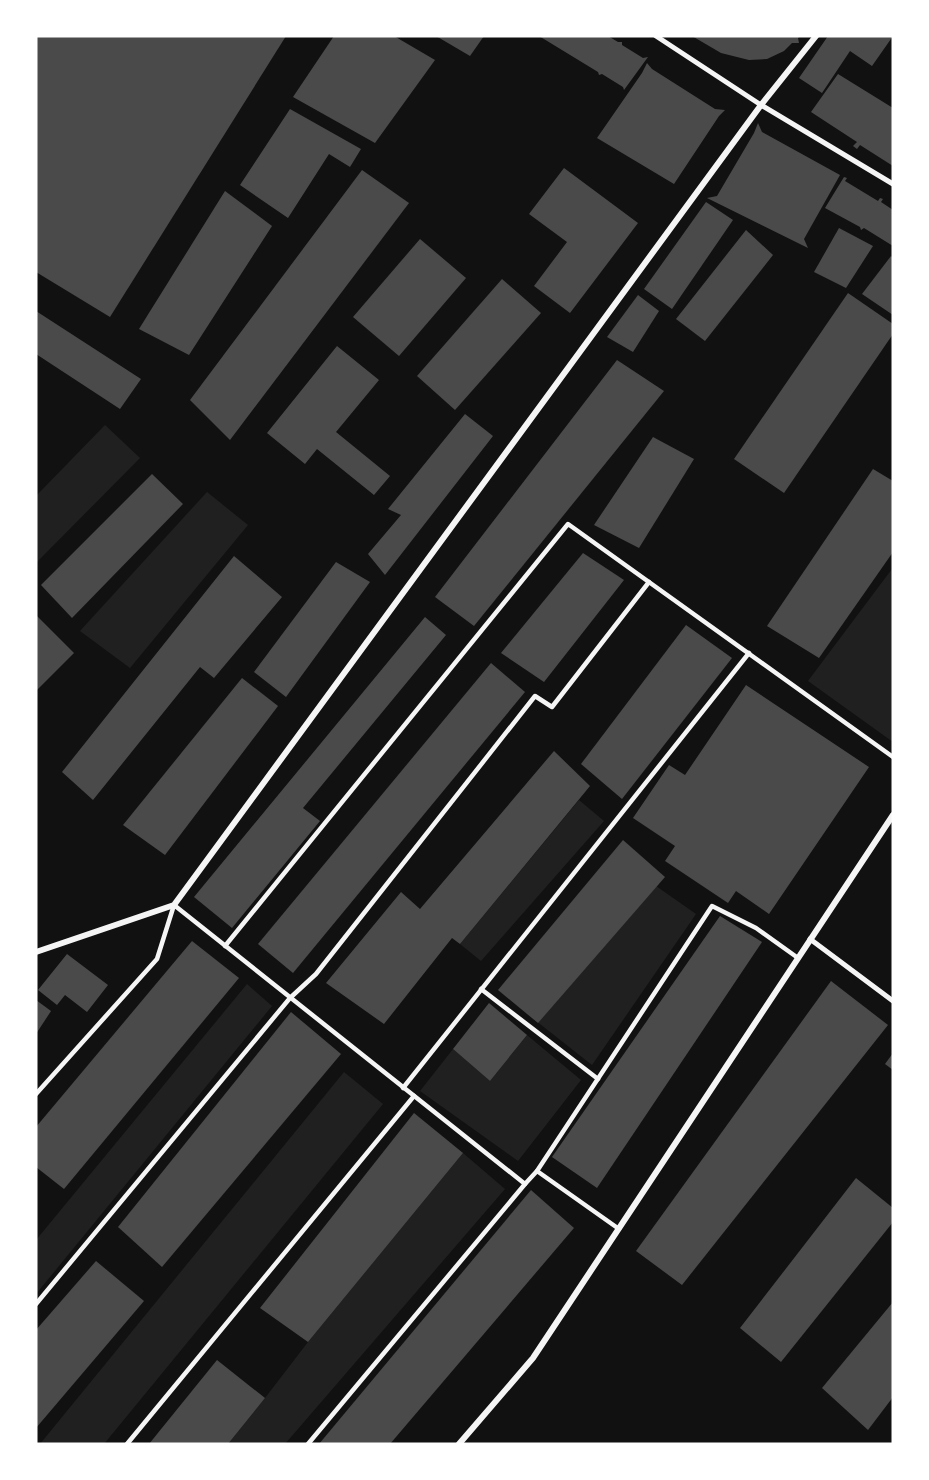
<svg xmlns="http://www.w3.org/2000/svg" width="929" height="1480" viewBox="0 0 929 1480" font-family="'PT Sans Narrow',sans-serif">
<rect width="100%" height="100%" fill="#111"/>
<g fill="#202020">
<path d="M105,425l35,33 -104,105v-67z"/>
<path d="M207,492l41,33 -118,143 -50,-37z"/>
<path d="M892,569l1,1v172l-85,-61z"/>
<path d="M579,800l25,21 -123,140 -21,-17z"/>
<path d="M636,872l60,42 -104,151 -66,-52z"/>
<path d="M247,984l25,22 -236,288v-54z"/>
<path d="M527,1035l54,45 -63,81 -98,-70 33,-42 37,32z"/>
<path d="M344,1072l39,32 -279,340h-64z"/>
<path d="M463,1153l42,36 -220,255h-57l37,-46 43,-56z"/>
</g>
<g fill="#4a4a4a">
<path d="M36,36h250l-176,281 -74,-45z"/>
<path d="M334,36h60l41,24 -60,83 -82,-46z"/>
<path d="M436,36h48l-14,20z"/>
<path d="M539,36h69l10,6h4v3l21,13 5,-1 -24,33 -1,-3 -21,-13 -3,1 -1,-3z"/>
<path d="M692,36h108l-2,2 1,5h-7l-8,8 -17,8 -18,1 -28,-7z"/>
<path d="M828,36h65l-21,30 -22,-15 -28,42 -23,-15z"/>
<path d="M647,63l5,6 63,40 10,1 -6,6 -45,68 -77,-46 45,-65z"/>
<path d="M838,74l55,34v58l-33,-21 -3,4 -4,-3 4,-4 -46,-30z"/>
<path d="M290,109l71,40 -11,18 -21,-13 -41,64 -48,-33z"/>
<path d="M758,123l4,9 78,43 -36,64 4,9 -101,-50 10,-2 37,-63z"/>
<path d="M564,168l74,55 -68,90 -36,-27 33,-44 -38,-28z"/>
<path d="M362,170l47,33 -179,237 -40,-40z"/>
<path d="M844,177l3,1 -2,3 33,20 2,-3 3,1 -2,3 12,8v36l-29,-18 -3,2 -1,-3 -35,-19z"/>
<path d="M225,191l47,35 -83,129 -50,-26z"/>
<path d="M706,202l27,18 -61,89 -28,-20z"/>
<path d="M839,228l34,18 -27,42 -32,-16z"/>
<path d="M746,230l27,25 -68,86 -29,-22z"/>
<path d="M420,239l46,39 -67,78 -46,-39z"/>
<path d="M891,256l2,2v57l-31,-21z"/>
<path d="M502,279l39,34 -86,97 -38,-34z"/>
<path d="M848,293l45,31v10l-109,159 -50,-34z"/>
<path d="M638,295l21,16 -26,41 -26,-15z"/>
<path d="M36,311l105,68 -21,30 -84,-55z"/>
<path d="M337,346l42,34 -43,52 54,44 -16,19 -57,-46 -12,15 -38,-31z"/>
<path d="M617,360l47,31 -190,235 -39,-29z"/>
<path d="M465,414l28,22 -108,139 -17,-21 33,-39 -13,-6z"/>
<path d="M653,437l41,22 -55,89 -45,-23z"/>
<path d="M873,469l20,12v71l-74,106 -52,-32z"/>
<path d="M152,474l31,30 -111,114 -31,-33z"/>
<path d="M583,553l41,27 -80,102 -43,-29z"/>
<path d="M234,556l48,41 -68,81 -14,-11 -107,133 -31,-28z"/>
<path d="M336,562l34,20 -84,115 -32,-25z"/>
<path d="M36,615l38,38 -38,38z"/>
<path d="M425,617l21,18 -143,173 17,13 -88,107 -38,-31z"/>
<path d="M686,625l46,33 -110,141 -41,-35z"/>
<path d="M491,663l34,29 -232,281 -35,-29z"/>
<path d="M242,678l36,28 -113,149 -42,-30z"/>
<path d="M746,685l123,82 -100,147 -33,-23 -8,12 -63,-42 10,-15 -42,-28 36,-53 16,10z"/>
<path d="M554,751l36,35 -130,158 -8,-6 -68,86 -58,-41 75,-91 19,17z"/>
<path d="M623,840l42,37 -127,146 -40,-33z"/>
<path d="M720,916l42,26 -165,246 -45,-31z"/>
<path d="M192,941l47,37 -175,211 -28,-22v-40z"/>
<path d="M67,954l41,31 -21,27 -22,-17 -8,10 -19,-15z"/>
<path d="M831,981l57,44 -206,260 -46,-34z"/>
<path d="M36,1000l15,11 -15,23z"/>
<path d="M489,1003l38,32 -37,46 -37,-32z"/>
<path d="M291,1012l50,42 -179,213 -44,-40z"/>
<path d="M893,1053v17l-8,-6z"/>
<path d="M414,1113l49,40 -155,189 -48,-34z"/>
<path d="M856,1178l37,30v14l-112,140 -41,-34z"/>
<path d="M531,1190l43,38 -184,216h-71z"/>
<path d="M96,1261l48,40 -108,127v-98z"/>
<path d="M893,1302v95l-25,33 -46,-42z"/>
<path d="M217,1360l48,38 -37,46h-79z"/>
</g>
<g fill="none" stroke-linecap="round" stroke-linejoin="round">
<g stroke="#f5f5f5" stroke-width="4.5">
<path d="M225,946l343,-422 325,233"/>
<path d="M481,989l117,90"/>
<path d="M403,1088l346,-435"/>
<path d="M36,1094l121,-135 17,-54 351,279 12,-13 82,58"/>
<path d="M537,1171l175,-265 44,22 42,30"/>
<path d="M36,1304l254,-306 26,-24 219,-278 17,11 97,-125"/>
<path d="M127,1444l287,-348"/>
<path d="M308,1444l217,-260"/>
</g>
<g stroke="#f5f5f5" stroke-width="5">
<path d="M656,36l105,69 132,79"/>
<path d="M810,939l83,62"/>
</g>
<g stroke="#f5f5f5" stroke-width="6">
<path d="M36,952l138,-47 587,-800 55,-69"/>
<path d="M459,1444l74,-86 360,-543"/>
</g>
</g>
<rect width="929" height="1480" fill="none" stroke="#ffffff" stroke-width="75"/>
</svg>
